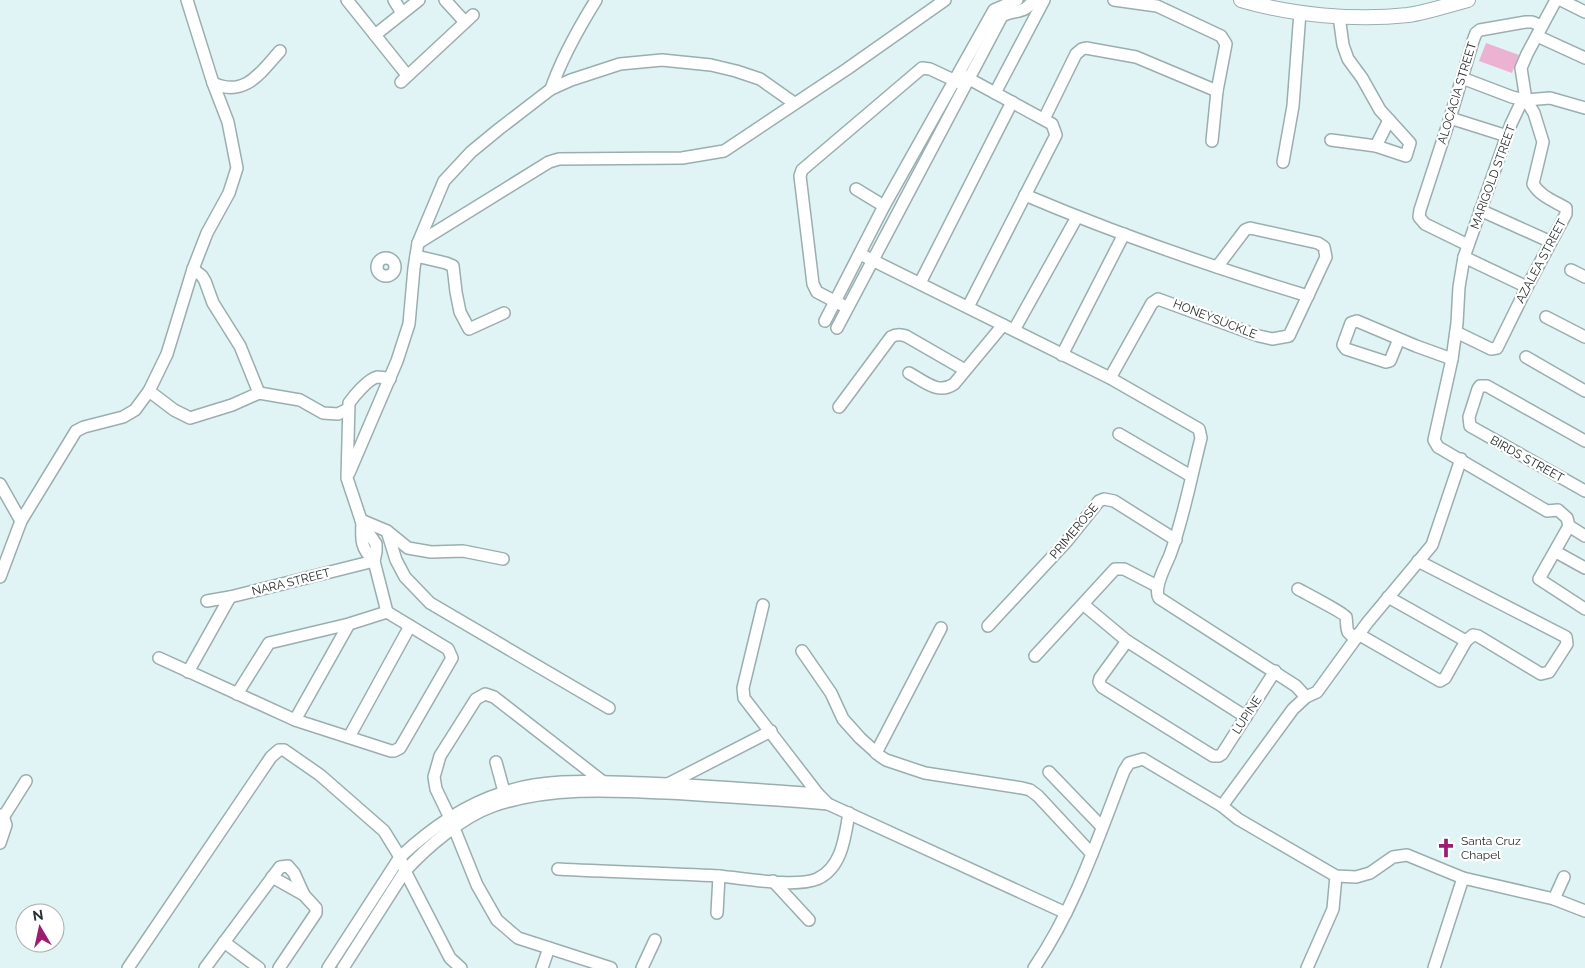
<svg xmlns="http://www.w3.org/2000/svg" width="1585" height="968" viewBox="0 0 1585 968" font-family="Raleway,sans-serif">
<rect width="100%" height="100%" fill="#e0f4f5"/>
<path fill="#ecb2d1" d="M1486,43l33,12 -7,18 -33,-12z"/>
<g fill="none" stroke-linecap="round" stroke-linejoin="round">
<defs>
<g id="minor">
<path d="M347,0l60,75"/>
<path d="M394,0l8,13"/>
<path d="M445,0l20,22"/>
<path d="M1114,0l43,6 64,30 5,8 -9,47"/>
<path d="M1561,0l24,12"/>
<path d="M375,35l44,-35"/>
<path d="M1537,36l48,22"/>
<path d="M962,75l90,49 4,11 -88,172"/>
<path d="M1462,78l50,19 14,3 24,-2 35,10"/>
<path d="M401,82l72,-67"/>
<path d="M213,83c32,15 48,-11 67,-32"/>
<path d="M551,89c11,-32 27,-60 45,-89"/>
<path d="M995,93l49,-93"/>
<path d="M1526,100l-6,5 -9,19 -47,133 -5,30 -2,36 -5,36 -18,81 4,7 109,64 11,-1 9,8 2,8 -30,53 46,30"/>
<path d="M1450,118l57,18"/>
<path d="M1044,119l32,-65 6,-5 4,-1 50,9 81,34 -5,50"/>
<path d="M1331,140l45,6 30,10 4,-13 -30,-33 -18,-32 -14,-19 -5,-14 -4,-29"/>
<path d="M1376,146l13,-26"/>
<path d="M1283,162l10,-56 7,-94"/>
<path d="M856,189l28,17"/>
<path d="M1025,195c92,39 187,72 283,101"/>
<path d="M1480,210l71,32"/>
<path d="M418,243l131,-81 10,-3 123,-1 42,-7 123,-82 98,-69"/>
<path d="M1468,245l-43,-21 -6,-7 1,-7 30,-92 23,-77 3,-8 4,-3 46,-8h6l10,4"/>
<path d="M860,254l250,124 89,51 2,9c-10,39 -17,79 -31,117 -4,10 -17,33 -11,43l137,88 10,11 11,-5 50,-69 65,-78 29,-86"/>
<path d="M416,256l30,7 7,3 3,26 4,20 9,17 35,-16"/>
<path d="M1464,257l63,30"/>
<circle cx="386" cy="267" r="9"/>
<path d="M193,269l9,7 3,5 8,22 27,43 19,47"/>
<path d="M1571,270l14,7"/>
<path d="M920,283l92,-181"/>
<path d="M842,305l-25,-13 -4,-8 -13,-108 2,-6 120,-102 8,1 30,14"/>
<path d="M1546,317l39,20"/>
<path d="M825,321l59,-115 110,-196 23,-10"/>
<path d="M837,328l165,-312c12,-7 23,-1 31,-16"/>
<path d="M1014,330l63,-113"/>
<path d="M1456,332l35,17 6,-1 30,-61 39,-73v-6c-12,-7 -26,-12 -33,-24l10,-42 -9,-29 -8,-13 -5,-32 6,-14 29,-54"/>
<path d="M1399,339l-9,22 -4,1 -40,-13 -3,-4 8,-22 6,-2 59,25 36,13"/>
<path d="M1062,355l62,-121"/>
<path d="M1526,357l59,34"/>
<path d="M909,373c15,8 29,22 45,11l49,-59"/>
<path d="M1110,378l42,-75 6,-4 101,37 13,3 17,-3 37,-79 -2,-10 -6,-4 -68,-15 -5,2 -28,37"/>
<path d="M149,391l25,19 16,8 42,-13 27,-12 41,7 23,13 15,1 10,-5"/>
<path d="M839,407l52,-70c5,-3 9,-3 15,-1l59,34"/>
<path d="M1119,434l72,42"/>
<path d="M1585,441l-98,-55h-7l-2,3 -9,28 1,9 115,65"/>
<path d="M349,473l48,-112 12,-37 5,-56 4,-25 26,-62 27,-29 28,-23 52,-40 20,-9 49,-16 42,-4 49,5 25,6 24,8 34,24"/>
<path d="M0,484l21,37"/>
<path d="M361,520l26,11 21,17 23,4 32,-1 40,8"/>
<path d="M362,523c-1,18 -1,25 12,38"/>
<path d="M1569,526l16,10"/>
<path d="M387,531l9,29 9,17 25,26 179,105"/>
<path d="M1556,552l29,16"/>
<path d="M0,577l21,-56 55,-90 8,-4 39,-10 12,-7 14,-19 18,-37 26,-85 14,-36 22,-40 8,-25 -9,-46 -15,-39 -26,-83"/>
<path d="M1298,589c7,4 46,24 48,28 1,5 0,10 2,15l7,7"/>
<path d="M1388,597l78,44"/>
<path d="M207,601l23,-4 144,-36"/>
<path d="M763,605l-20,83 1,10 74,96 10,10 238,109"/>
<path d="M1084,605l43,36 119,76"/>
<path d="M988,626l79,-85 32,-40 5,-2 10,2 62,39"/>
<path d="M1358,634l82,47 5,-3 21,-37 7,-6 5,1 63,38 8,-2 18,-28 -1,-7 -148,-76"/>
<path d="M1127,641l-27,37 -1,4 3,5 111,69h6l3,-2 53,-83"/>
<path d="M802,651l29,42 12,26 17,19 20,18 6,4 39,13 97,15 8,2 8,6 54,58"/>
<path d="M1035,656l80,-87h9l33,17"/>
<path d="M159,658l136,62 96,31h3l6,-3 52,-90 -4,-9 -61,-37 -13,-51 2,-9v-8l-14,-21 -15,-45 2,-75c5,-7 19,-24 28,-26 4,0 9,1 13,2"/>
<path d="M188,672l42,-75"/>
<path d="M237,694l32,-51 80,-19 38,-12"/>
<path d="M295,720l54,-96"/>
<path d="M349,737l61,-111"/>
<path d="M876,753l65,-125"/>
<path d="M496,762l10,37"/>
<path d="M1049,772l53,55"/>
<path d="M603,783l-1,-2 -108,-84 -9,-3 -9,5 -36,57 -6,21 2,12 14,29 27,67 20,35 21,18 93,30"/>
<path d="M668,784l103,-53"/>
<path d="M1222,806l71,-97 13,-12"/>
<path d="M0,815l4,1 22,-35"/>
<path d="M0,843l6,-18 -3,-9"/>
<path d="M558,869c53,3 107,4 160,7 26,2 76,12 99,3 25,-11 28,-42 32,-66"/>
<path d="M272,877l32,18 12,13v5l-37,55"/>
<path d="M773,881l36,39"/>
<path d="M1554,899l10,-22"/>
<path d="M717,913l2,-37"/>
<path d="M224,942l35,26"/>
<path d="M128,968l143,-211 8,-7h5l36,25 64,56 16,26 5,14 45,87 11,10"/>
<path d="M205,968l75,-101 8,-1 6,7 10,22"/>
<path d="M328,968l72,-111c29,-27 64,-52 102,-64 45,-16 96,-11 143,-10 58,2 116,7 173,11"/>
<path d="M343,968l62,-97c22,-24 57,-54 88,-65 61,-21 128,-15 192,-12 48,3 96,6 143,10"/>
<path d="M542,968l7,-20"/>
<path d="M642,968l13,-28"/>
<path d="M1034,968c41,-60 64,-130 90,-197l5,-8 14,-4 79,47 16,13 98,57 20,1 14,-4 23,-16 14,-2 56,23 91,21 31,12"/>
<path d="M1307,968l26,-59 3,-33"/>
<path d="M1434,968l29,-90"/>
</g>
<path id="tertiary" d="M1241,0c50,15 114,21 167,15 20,-3 40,-10 60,-15"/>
</defs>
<use href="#minor" stroke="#9baeaf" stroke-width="14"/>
<use href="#tertiary" stroke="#9baeaf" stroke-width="16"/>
<use href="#minor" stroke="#fff" stroke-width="11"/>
<use href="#tertiary" stroke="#fff" stroke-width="14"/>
</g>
<defs>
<symbol id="church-bare" viewBox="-9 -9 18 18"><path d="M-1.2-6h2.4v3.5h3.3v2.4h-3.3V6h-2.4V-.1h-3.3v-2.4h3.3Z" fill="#9c1d71" stroke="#fff" stroke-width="2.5" paint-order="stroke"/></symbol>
</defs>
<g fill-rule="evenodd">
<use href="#church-bare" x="1432" y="834" width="28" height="28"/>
</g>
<g text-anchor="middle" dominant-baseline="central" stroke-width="4.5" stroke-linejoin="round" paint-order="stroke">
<g font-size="12" fill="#272f2f" stroke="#fff">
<text transform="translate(1457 93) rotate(-73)">ALOCACIA STREET</text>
<text transform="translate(1493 177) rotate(-70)">MARIGOLD STREET</text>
<text transform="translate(1541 261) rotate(-62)">AZALEA STREET</text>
<text transform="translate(1215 319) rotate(21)">HONEYSUCKLE</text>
<text transform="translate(1527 459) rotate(29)">BIRDS STREET</text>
<text transform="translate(1074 531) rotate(-50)">PRIMEROSE</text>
<text transform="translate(291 582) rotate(-14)">NARA STREET</text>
<text transform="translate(1247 715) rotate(-57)">LUPINE</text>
</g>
<g font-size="12" fill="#272f2f" stroke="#fff" text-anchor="start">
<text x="1461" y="841">Santa Cruz<tspan x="1461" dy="14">Chapel</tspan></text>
</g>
</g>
<g transform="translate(40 928) rotate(351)"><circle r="24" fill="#ffffff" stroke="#a9acac"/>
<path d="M0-4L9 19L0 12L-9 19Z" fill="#9c1d71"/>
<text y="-8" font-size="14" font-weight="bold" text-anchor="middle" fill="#272f2f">N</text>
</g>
</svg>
